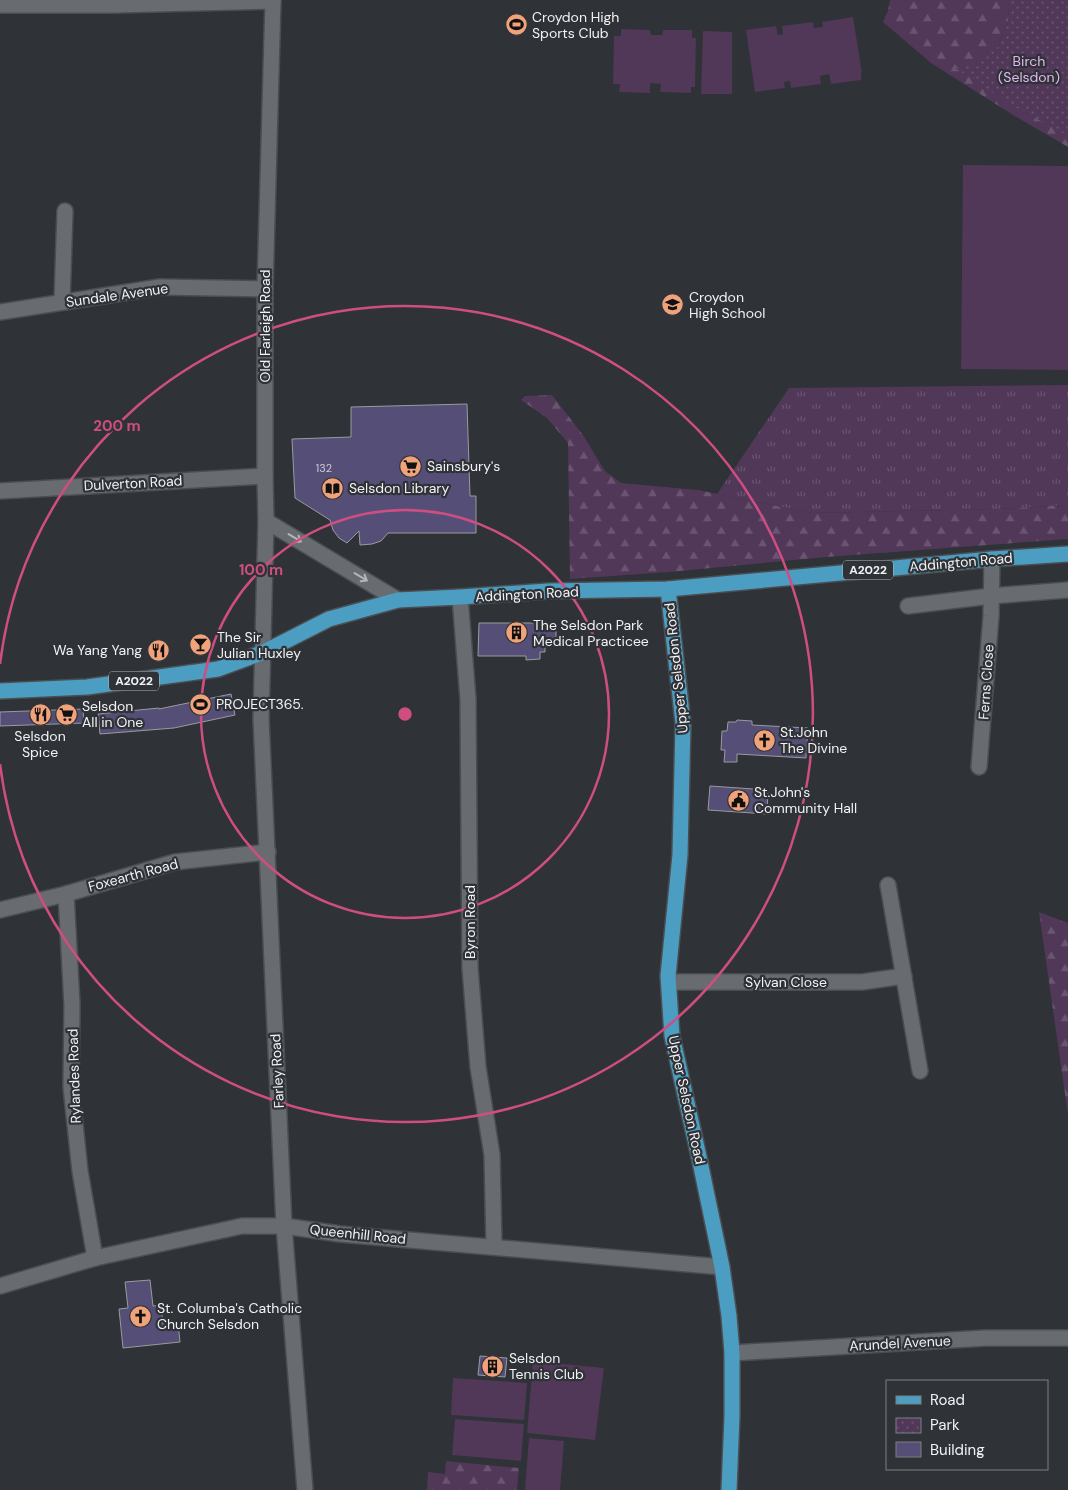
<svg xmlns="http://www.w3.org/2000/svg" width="1068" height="1490" viewBox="0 0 1068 1490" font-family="'DM Sans',sans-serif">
<defs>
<pattern id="grass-tufts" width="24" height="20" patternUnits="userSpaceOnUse" patternTransform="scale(1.25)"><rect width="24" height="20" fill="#513758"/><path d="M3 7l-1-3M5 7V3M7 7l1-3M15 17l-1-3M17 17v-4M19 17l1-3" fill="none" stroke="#6a5471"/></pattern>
<pattern id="forest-firs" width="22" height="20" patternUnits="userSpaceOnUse" patternTransform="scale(1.25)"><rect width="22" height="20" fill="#513758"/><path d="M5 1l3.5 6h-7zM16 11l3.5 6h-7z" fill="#6a5471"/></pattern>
<pattern id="park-dots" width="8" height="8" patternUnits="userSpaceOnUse" patternTransform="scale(1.25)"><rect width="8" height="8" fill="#513758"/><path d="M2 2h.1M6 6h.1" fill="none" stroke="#6a5471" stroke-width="1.8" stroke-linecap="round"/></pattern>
</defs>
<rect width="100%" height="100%" fill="#2f3236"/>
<path fill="url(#grass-tufts)" d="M1068,385v120l-69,4 -188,4 -94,-19 72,-106z"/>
<g fill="url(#forest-firs)">
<path d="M890,0h119l-1,23 -11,25 71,46v53l-55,-32 -82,-52 -48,-41 5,-11z"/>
<path d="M552,395l31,40 22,36 16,12 77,7 113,23 188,-4 69,-4v34l-242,18 -157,15 -99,7 -2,-136 -21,-25 -26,-18 4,-4z"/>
<path d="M1039,912l29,11v192z"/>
<path d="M446,1461l73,7 -2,22h-90l1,-18 17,2z"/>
</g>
<path fill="url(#park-dots)" d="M1009,0h59v136l-51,-28 -62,-40 18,-4 24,-16 11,-25z"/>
<g fill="#513758">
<path d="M853,17l9,56h-1v7l-30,4 -2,-10 -9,2 1,8 -30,4 -1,-7 -6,1 1,6 -30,4 -9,-62 30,-4 2,9 5,-1 -1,-8 31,-4 1,6 9,-1 -1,-5z"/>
<path d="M621,29l29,1 1,5h11l1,-5h29v8h4l-1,49h-4v6l-31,-1 1,-8 -11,-1v10l-31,-1 1,-8h-7l1,-48h7z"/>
<path d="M703,31l29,1v62h-31z"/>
<path d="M963,165l105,1v204l-107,-1z"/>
<path d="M533,1361l71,7 -9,72 -68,-7z"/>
<path d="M453,1378l74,5 -3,37 -73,-5z"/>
<path d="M455,1419l69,5 -3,37 -69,-6z"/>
<path d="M529,1438l35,3 -4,49h-35z"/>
</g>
<g fill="#554f77" stroke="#9a9a9f">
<path d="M467,404l3,92h6v37h-88l-7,8 -9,3 -12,1 -1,-14 -12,12 -8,-5 -6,-8 -3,-10 -35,-22 -3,-59 59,-2v-30z"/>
<path d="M479,623h77v20l-11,-1v10h-5v7l-14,1v-4h-48z"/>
<path d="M231,694l4,21 -61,13 -74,6 -2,-20 61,-6v1z"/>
<path d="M83,709l1,14 -84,3v-14z"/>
<path d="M737,720l15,1v4l56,3 -2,30 -69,-4v8h-13l1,-12h-4l1,-19h5l1,-9h8z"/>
<path d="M710,786l58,4 -1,24 -59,-4z"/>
<path d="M150,1280l3,26 8,-1 2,19 15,-1 2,19 -57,6 -4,-39 9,-1 -3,-26z"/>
<path d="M480,1356l27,2 -2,19 -27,-2z"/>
</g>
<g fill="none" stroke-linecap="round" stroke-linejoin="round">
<defs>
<g id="minor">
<path d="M273,0l-8,289v187l1,45 -5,198 23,507 21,264"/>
<path d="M0,5h115l158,-4"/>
<path d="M62,302l3,-91"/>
<path d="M0,312l160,-25 105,2"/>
<path d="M0,491l265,-15"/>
<path d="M266,521l132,79"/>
<path d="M460,597l8,102 2,269 8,99 14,88 2,91"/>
<path d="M908,606l83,-10 77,-6"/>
<path d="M979,767l12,-151 1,-57"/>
<path d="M888,885l32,186"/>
<path d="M66,894l6,111 -1,82 9,84 15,87"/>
<path d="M0,910l66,-16 109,-32 93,-10"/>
<path d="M669,982h193l42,-6"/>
<path d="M0,1286l95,-28 147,-32h42l56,8 382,33"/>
<path d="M732,1353l254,-15h82"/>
</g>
<g id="major">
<path d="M668,589l15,134 -3,132 -12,121 4,60 27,121 23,110 7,49 3,37v63l-3,74"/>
<path d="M0,691l87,-4 131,-18 46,-17 65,-33 69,-19 62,-3 88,-6 120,-2 324,-30 76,-5"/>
</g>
</defs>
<use href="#minor" stroke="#4b4e51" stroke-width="18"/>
<use href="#major" stroke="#4b4e51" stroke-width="18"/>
<use href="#minor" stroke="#686b70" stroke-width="15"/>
<use href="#major" stroke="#4b9ec2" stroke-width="15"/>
</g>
<defs><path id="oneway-shaft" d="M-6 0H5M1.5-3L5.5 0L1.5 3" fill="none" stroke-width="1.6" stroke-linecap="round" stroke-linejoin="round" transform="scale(1.25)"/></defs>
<g stroke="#b3b5b9">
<use href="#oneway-shaft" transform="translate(295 538) rotate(31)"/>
<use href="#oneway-shaft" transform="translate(361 577) rotate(31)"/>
</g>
<g fill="none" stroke="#ce4e82" stroke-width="2.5">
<circle cx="405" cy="714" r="204"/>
<path d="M0 664A408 408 0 1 1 0 764"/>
</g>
<defs>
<symbol id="stadium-disc" viewBox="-11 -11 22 22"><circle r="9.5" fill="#f0a27a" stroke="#2f3236"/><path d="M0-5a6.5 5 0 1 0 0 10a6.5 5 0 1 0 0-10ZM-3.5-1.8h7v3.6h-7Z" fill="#111"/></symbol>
<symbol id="school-disc" viewBox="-11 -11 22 22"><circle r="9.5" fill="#f0a27a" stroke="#2f3236"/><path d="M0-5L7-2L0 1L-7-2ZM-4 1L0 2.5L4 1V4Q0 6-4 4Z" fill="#111"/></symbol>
<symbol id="supermarket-disc" viewBox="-11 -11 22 22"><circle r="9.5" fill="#f0a27a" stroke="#2f3236"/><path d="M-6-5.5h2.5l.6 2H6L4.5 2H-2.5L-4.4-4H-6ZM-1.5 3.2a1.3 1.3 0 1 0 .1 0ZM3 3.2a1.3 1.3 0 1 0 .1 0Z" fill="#111"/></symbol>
<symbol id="library-disc" viewBox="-11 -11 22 22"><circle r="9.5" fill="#f0a27a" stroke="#2f3236"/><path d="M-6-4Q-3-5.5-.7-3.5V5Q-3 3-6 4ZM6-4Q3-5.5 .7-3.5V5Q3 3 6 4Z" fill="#111"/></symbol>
<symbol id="building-disc" viewBox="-11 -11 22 22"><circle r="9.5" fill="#f0a27a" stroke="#2f3236"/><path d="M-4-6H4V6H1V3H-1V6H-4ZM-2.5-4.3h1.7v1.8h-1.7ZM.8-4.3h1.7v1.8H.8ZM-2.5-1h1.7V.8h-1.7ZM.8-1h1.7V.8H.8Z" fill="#111"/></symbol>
<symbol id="bar-disc" viewBox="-11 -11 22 22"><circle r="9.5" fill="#f0a27a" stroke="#2f3236"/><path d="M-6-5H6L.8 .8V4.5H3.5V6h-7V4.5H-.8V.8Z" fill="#111"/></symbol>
<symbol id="restaurant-disc" viewBox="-11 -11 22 22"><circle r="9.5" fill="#f0a27a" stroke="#2f3236"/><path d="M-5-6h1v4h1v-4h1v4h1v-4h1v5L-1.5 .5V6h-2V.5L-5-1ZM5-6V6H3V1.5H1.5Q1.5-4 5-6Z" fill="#111"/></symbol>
<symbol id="church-disc" viewBox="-11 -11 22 22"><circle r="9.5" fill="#f0a27a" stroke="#2f3236"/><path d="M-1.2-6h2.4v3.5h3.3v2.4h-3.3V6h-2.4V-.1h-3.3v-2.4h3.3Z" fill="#111"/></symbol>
<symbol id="civic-disc" viewBox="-11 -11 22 22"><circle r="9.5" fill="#f0a27a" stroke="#2f3236"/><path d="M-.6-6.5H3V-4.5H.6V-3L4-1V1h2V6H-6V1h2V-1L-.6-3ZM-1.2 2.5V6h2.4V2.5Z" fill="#111"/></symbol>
</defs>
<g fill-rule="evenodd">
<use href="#stadium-disc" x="504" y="12" width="25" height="25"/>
<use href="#school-disc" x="660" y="292" width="25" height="25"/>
<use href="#supermarket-disc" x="398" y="454" width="25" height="25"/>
<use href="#library-disc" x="320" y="476" width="25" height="25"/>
<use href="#building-disc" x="504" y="620" width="25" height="25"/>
<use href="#bar-disc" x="188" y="632" width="25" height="25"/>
<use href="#restaurant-disc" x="146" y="638" width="25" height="25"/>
<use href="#stadium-disc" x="188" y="692" width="25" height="25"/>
<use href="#restaurant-disc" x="28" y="702" width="25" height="25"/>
<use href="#supermarket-disc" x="54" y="702" width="25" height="25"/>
<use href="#church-disc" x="752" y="728" width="25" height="25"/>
<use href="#civic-disc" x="726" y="788" width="25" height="25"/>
<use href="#church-disc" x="128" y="1304" width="25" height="25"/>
<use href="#building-disc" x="480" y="1354" width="25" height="25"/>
</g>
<g text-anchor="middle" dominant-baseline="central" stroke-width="4.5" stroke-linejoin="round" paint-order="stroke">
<g font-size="11" fill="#cac9d6">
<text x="324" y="468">132</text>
</g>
<g fill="#2f3236" stroke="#b7b8bc" stroke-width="1">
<rect x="843" y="560.5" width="50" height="19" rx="4"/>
<rect x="109" y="671.5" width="50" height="19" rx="4"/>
</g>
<g font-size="12" font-weight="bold" fill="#f1f2f5">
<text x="868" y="570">A2022</text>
<text x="134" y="681">A2022</text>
</g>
<g font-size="14" fill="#f1f2f5" stroke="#2f3236" text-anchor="start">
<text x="532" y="17">Croydon High<tspan x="532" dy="16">Sports Club</tspan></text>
<text x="689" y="297">Croydon<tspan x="689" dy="16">High School</tspan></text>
<text x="427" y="466">Sainsbury's</text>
<text x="349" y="488">Selsdon Library</text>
<text x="533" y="625">The Selsdon Park<tspan x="533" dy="16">Medical Practicee</tspan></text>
<text x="217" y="637">The Sir<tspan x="217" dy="16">Julian Huxley</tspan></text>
<text x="142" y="650" text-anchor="end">Wa Yang Yang</text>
<text x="216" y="704">PROJECT365.</text>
<text x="82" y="706">Selsdon<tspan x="82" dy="16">All in One</tspan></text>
<text x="780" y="732">St.John<tspan x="780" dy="16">The Divine</tspan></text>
<text x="40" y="736" text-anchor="middle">Selsdon<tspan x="40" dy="16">Spice</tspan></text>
<text x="754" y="792">St.John's<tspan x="754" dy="16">Community Hall</tspan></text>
<text x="157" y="1308">St. Columba's Catholic<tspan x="157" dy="16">Church Selsdon</tspan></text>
<text x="509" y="1358">Selsdon<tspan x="509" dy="16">Tennis Club</tspan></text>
</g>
<g font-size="14" fill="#e4b6f1" stroke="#2f3236">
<text x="1029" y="61">Birch<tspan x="1029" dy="16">(Selsdon)</tspan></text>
</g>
<g font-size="14" fill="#f1f2f5" stroke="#2f3236">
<text transform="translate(117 295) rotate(-8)">Sundale Avenue</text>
<text transform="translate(265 326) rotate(-90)">Old Farleigh Road</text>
<text transform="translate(133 483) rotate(-3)">Dulverton Road</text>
<text transform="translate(961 562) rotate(-5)">Addington Road</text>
<text transform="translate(527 594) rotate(-3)">Addington Road</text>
<text transform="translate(676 668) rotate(-96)">Upper Selsdon Road</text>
<text transform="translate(986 682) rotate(-86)">Ferns Close</text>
<text transform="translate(133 875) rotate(-15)">Foxearth Road</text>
<text transform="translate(470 922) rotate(-90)">Byron Road</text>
<text x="786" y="982">Sylvan Close</text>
<text transform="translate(277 1071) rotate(-93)">Farley Road</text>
<text transform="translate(74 1076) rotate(-92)">Rylandes Road</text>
<text transform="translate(687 1100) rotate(78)">Upper Selsdon Road</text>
<text transform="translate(358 1234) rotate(6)">Queenhill Road</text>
<text transform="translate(900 1343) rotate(-3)">Arundel Avenue</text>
</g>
</g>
<circle cx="405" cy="714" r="8" fill="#ce4e82" stroke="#2f3236" stroke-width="2.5"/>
<g font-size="15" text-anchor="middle" font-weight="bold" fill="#ce4e82" stroke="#2f3236" stroke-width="4.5" stroke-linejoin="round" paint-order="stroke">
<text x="117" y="431">200 m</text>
<text x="261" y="575">100 m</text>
</g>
<rect x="886" y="1380" width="162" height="90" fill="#2f3236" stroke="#7d7f82"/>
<rect x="896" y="1396" width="25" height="8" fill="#4b9ec2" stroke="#7d7f82"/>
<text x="930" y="1405" font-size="15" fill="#f1f2f5">Road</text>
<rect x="896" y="1418" width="25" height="15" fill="url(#park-dots)" stroke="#7d7f82"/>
<text x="930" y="1430" font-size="15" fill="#f1f2f5">Park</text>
<rect x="896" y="1442" width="25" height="15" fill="#554f77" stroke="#7d7f82"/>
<text x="930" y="1455" font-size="15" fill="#f1f2f5">Building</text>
</svg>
